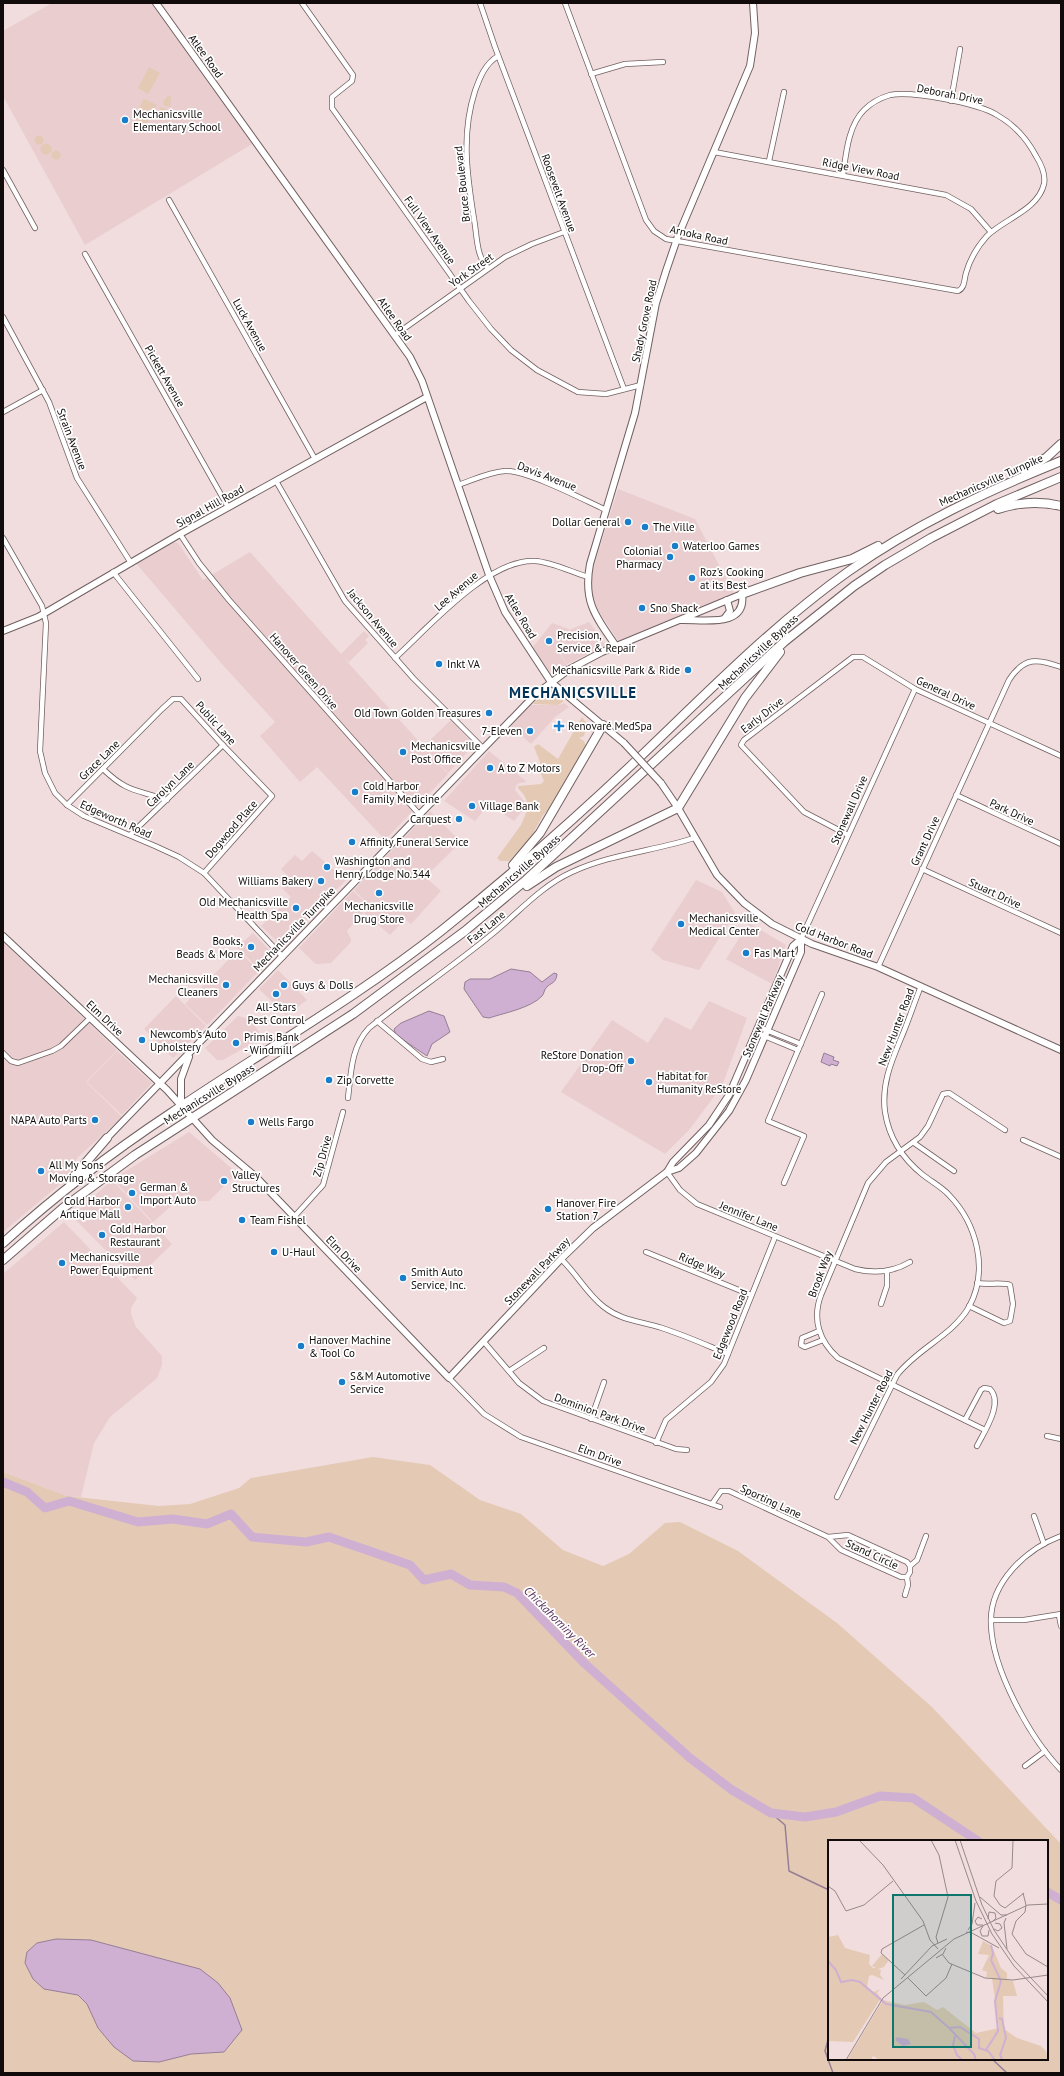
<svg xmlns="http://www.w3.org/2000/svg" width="1064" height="2076" viewBox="0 0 1064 2076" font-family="'PT Sans',sans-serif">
<rect width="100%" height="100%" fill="#f1ddde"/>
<g fill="#e9cdcf">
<path d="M52,3h99l101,141 -167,101 -82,-149v-65z"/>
<path d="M618,489l77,30 39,75 -115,48 -27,-41 -1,-17 1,-12z"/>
<path d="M172,542l6,1 25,37 47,-28 91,102 23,-23 5,5 -4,4 3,3 -19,19 -5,-4 104,116 -63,66 -68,-73 -17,15 -40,-46 15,-14 -54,-59 -86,-101z"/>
<path d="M589,622l12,16 4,8 -38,18 -6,-10 8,-24z"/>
<path d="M552,623l17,6 -9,25 7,11 -15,8 -4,-2 -15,-24z"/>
<path d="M564,703l5,4 -14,10 -24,27 -20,-18 19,-21h30z"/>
<path d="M451,720l23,25 -26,28 -24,-27z"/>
<path d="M489,751l38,31 -8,1 -3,3 -1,4 12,15 -13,16 -25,-17 -14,17 -31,-20z"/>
<path d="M430,811l31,31 -36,35 16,14 -30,33 -6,-5 -15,16 -26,-22 6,-7 -16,-16z"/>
<path d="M312,851l34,29 -65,65 -20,-19 30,-29 -9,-9 9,-9 -10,-10 14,-14 7,6z"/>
<path d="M696,880l26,12 13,21 -36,57 -36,-10 -12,-10z"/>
<path d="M353,891l16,15 -22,25 4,8v3l-20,21 -15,1 -17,-16z"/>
<path d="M749,923l37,22 -14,39 -46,-25z"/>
<path d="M253,933l21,22 -14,15 -23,-23z"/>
<path d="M3,942l114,108 -31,32 36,35 -44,40 -13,23 -62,52z"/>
<path d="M238,950l21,21 -52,54 -22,-21z"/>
<path d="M278,970l29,30 -21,15 -27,-26z"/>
<path d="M176,996l30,30 -33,32 -29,-29z"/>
<path d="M709,1001l38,17 -25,68 -33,44 -24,24 -104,-62 51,-72 36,23 17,-26 26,13z"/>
<path d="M238,1016l8,2 9,8 4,6 -1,8 -35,20h-6l-12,-12z"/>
<path d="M117,1051l35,32 -30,32 -35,-33z"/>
<path d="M189,1132l48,41 -28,28h-16l-8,-7 -32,28 -40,-43z"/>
<path d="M112,1180l60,64 -37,36 -63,-64z"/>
<path d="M64,1222l73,76 -6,10v6l5,13 26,29v9l-5,13 -47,39 -16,26 -13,54 -14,-1 -64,-24v-198z"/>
</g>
<g fill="#e4cab4" fill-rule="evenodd">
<path d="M149,67l11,6 -12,21 -10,-6z"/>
<path d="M168,96l3,1 -1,10 -6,-2 -1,-3z"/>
<path d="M144,99l13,6 -12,21 -12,-7z"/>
<path d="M161,107l6,2 -6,12 -6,-4z"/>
<circle cx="39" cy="140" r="4.5"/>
<circle cx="46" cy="149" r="5.5"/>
<circle cx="56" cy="155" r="4.5"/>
<path d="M548,690l5,1 10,9v2l-5,3 -25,-1 11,-12z"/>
<path d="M582,717l5,7 -3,12 -5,2 5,3 2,5 -35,61 -8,8 -12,22 -22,24h-9l-3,-3 24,-33 8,-19 -5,-11 -6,-7v-2l23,-2 3,-3 -3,-7 -1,-12 -6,-15 4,-3 20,15z"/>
<path d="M373,1457l57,8 50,35 41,14 42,36 40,16 26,-12 36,-31 15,-1 58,29 99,72 95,84 129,137v229h-1058v-601l64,24 92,10 31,-2 49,-16 12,-10zM829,1841h218v218h-218z"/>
</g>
<g fill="#cfb0d2" stroke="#967e96">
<path d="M511,969l19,3 12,10 12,-9 3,1c-1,10 -6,8 -11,14 -2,2 -2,6 -4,8 -11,12 -38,17 -53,22l-6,-1 -19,-28 1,-7 5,-3h20z"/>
<path d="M429,1011l15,5 6,16 -18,12 -5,12 -31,-21 -2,-6 7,-6z"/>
<path d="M824,1053l10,4 -1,3 6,2 -2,4 -6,-2 -1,2 -9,-4z"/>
<path d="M56,1939l35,1 109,29 18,14 12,15 12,32 -18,22 -33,2 -32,8 -26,-1 -19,-14 -16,-19 -11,-24 -9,-9 -34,-6 -11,-10 -8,-16 2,-11 10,-9z"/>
</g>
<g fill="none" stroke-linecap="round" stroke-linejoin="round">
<g stroke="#967e96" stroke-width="1.5">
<path d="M771,1813l14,12 4,46 40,19"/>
<path d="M829,2036l-4,15 8,22"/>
<path d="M992,2059l15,14"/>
</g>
<g stroke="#cfb0d2" stroke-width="9">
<path d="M3,1482l24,10 18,16 24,-7 69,21 35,-3 34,5 24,-10 21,23 54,5 23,-5 81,28 14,15 27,-6 19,11 34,2 13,6 66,69 107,96 42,32 39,23 34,4 31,-5 44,-16 33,2 65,43"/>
<path d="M1047,1892l14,8"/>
</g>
<defs>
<g id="street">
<path d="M302,3l51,72 -1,6 -20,16v11l137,193 22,28 20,21 26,20 41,22 28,2 35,-9"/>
<path d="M480,3l15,44 129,342"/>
<path d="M565,3l81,217 8,11 12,8 292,52c7,-3 6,-11 8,-18 4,-14 11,-26 21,-37 17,-17 51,-26 57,-52 2,-10 -3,-20 -8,-28 -9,-17 -23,-32 -39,-41 -19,-12 -85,-24 -107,-20 -10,3 -19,8 -26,15 -16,16 -18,44 -21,65"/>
<path d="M591,74l34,-10 38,-2"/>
<path d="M951,101l9,-52"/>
<path d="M714,152l232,43 25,14 20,23"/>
<path d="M769,161l15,-69"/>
<path d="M3,170l32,58"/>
<path d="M169,200l146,259"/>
<path d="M85,254l143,253"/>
<path d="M488,268c-12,-11 -11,-34 -14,-49 -7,-44 -13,-85 1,-128 5,-14 10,-27 23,-35"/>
<path d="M3,317l46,85 28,76 54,85"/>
<path d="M395,335l110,-78 27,-13 32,-12"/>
<path d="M3,412l40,-22"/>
<path d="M276,481l69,120 68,77 70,70"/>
<path d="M458,485c15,-5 31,-13 47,-14 22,-1 79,29 101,39"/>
<path d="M180,534l19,29 30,37 190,214"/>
<path d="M3,538l39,68 4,17 -6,128 5,22 10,20 12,12 17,11 71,30 24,11 25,16 79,84"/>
<path d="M113,572l85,107"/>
<path d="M395,658c33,-30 94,-100 140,-97 17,1 36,11 53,16"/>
<path d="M103,769c25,24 33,20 64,31"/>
<path d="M956,795l105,49"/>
<path d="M67,805l95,-96 11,-10h8l39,43 52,54 -68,77"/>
<path d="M130,835l93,-90"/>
<path d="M848,835l-44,-23 -63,-67 3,-5 109,-83h10l52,32 146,67"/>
<path d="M922,869l139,64"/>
<path d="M801,939l114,-250"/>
<path d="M878,967l131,-287c15,-23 28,-22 52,-13"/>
<path d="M377,1021l45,38 9,3 12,-3"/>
<path d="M759,1027l42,17"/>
<path d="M757,1033l41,17"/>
<path d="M3,1053l8,8 7,2 34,-12 9,-5 29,-28"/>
<path d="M348,1098c3,-25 3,-51 21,-70 40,-32 83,-61 122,-93 27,-22 50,-49 81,-63 39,-18 82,-21 122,-34"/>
<path d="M1023,1140l38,17"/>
<path d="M914,1143l40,28"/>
<path d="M667,1172l13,18 17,14 158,65c20,5 38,3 55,-7"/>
<path d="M784,1183l20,-47 -36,-15 54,-127"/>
<path d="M294,1217l29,-32 20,-73"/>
<path d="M646,1252l105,43"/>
<path d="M561,1259c16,15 26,35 43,48 18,14 37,14 58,21 22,7 44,17 66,26"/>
<path d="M881,1304l6,-18v-15"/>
<path d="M969,1306l35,17 6,-2 3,-17 -3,-19c-5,-3 -24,0 -33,-2"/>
<path d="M819,1331l-17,7 -1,7 4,2 18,-7"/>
<path d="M484,1342l35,41 24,18 133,48 11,1"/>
<path d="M509,1371l35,-23"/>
<path d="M449,1378l35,36 37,23 199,70"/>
<path d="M591,1419l13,-37"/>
<path d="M965,1420l16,-30 3,-2 6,1c14,14 -6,43 -13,57"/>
<path d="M985,1430l-147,-72c-19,-17 -26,-39 -17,-63l47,-112 18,-21 34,-25 8,-11 15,-32 6,-1 56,37"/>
<path d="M1047,1436l14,3"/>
<path d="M656,1443l10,-23 45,-38 13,-18 51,-127"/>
<path d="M837,1497l60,-122c21,-27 55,-39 72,-68 20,-37 8,-83 -20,-112 -7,-8 -17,-13 -26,-20 -20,-16 -34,-37 -38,-63 -4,-30 8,-54 19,-81 6,-15 11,-30 17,-45"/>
<path d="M712,1504l9,-13h8l99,46 13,13 60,27h6l3,-5v-6l-3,-4 -59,-27 -20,2"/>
<path d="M1034,1516l10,28"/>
<path d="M1061,1536c-35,13 -72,47 -70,88 1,45 39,114 70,146"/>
<path d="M910,1566l7,-6 9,-24"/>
<path d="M905,1595l3,-10 -1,-8"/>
<path d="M1059,1615l2,11"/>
<path d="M991,1620h33l37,-6"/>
<path d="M1025,1766l20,-15"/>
</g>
<g id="secondary">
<path d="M156,3l254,354 12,24 67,194 16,37 46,70 73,61"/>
<path d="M724,619l6,-8 -3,-11"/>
<path d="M3,631l35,-14 142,-83 247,-137"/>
<path d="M616,646c-21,-30 -33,-45 -26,-82l45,-151 21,-110 10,-32 12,-35 72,-170 5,-33 -2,-30"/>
<path d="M661,783l17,25 39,67 27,28 28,21 40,20 66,23 183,83"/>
<path d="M3,936l164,154 45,50 44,37 193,201 112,-119 32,-31 74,-56 12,-4 17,-15 33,-42 17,-31 55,-128v-13"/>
<path d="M181,1106v-27l8,-22"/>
<path d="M107,1138l428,-443 33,-25 34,-18 140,-58c5,35 -40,25 -62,26"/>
<path d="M667,1172l6,-10 36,-37 20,-30 64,-149 8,-7"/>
</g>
<g id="highway">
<path d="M1025,471l22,-14 14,-13"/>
<path d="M998,509c21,-7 42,-8 63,-3"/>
<path d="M742,594l58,-21 52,-14 26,-13"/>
<path d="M513,865l27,-32 63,-108"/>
<path d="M527,886l29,-19 122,-59 67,-110 35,-46"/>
<path d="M70,1181l37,-43"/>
<path d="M3,1243c52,-47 109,-91 168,-130 90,-61 184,-114 270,-182 69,-55 136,-114 200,-175 67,-64 132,-131 208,-185 65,-46 138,-80 212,-110"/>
<path d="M3,1260l60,-52 72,-53 218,-141 112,-83 61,-51 258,-238 70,-56 31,-21 46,-27 66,-34 64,-27"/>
</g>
</defs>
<use href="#street" stroke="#716061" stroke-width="6"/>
<use href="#secondary" stroke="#716061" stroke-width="8"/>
<use href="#highway" stroke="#716061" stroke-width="10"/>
<use href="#street" stroke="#fff" stroke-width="4.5"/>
<use href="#secondary" stroke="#fff" stroke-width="6"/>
<use href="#highway" stroke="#fff" stroke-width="8"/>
<defs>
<path id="secondary-bridge" d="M624,743l37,40"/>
</defs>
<use href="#secondary-bridge" stroke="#716061" stroke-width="8" stroke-linecap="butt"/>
<use href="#secondary-bridge" stroke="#fff" stroke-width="6"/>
</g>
<g fill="#197ec9" stroke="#fff" stroke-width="1.5">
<circle cx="125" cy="120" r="4"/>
<circle cx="628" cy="522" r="4"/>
<circle cx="645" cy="527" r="4"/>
<circle cx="675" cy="546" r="4"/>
<circle cx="670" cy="557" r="4"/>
<circle cx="692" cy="578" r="4"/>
<circle cx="642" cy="608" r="4"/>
<circle cx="549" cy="641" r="4"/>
<circle cx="439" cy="664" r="4"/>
<circle cx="688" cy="670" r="4"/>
<circle cx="489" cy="713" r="4"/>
<path d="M557 720h4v4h4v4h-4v4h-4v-4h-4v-4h4z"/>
<circle cx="530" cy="731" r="4"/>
<circle cx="403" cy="752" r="4"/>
<circle cx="490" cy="768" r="4"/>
<circle cx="355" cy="792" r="4"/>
<circle cx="472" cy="806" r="4"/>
<circle cx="459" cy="819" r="4"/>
<circle cx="352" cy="842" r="4"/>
<circle cx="327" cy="867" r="4"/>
<circle cx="321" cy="881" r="4"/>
<circle cx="379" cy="893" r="4"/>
<circle cx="296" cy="908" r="4"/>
<circle cx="681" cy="924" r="4"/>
<circle cx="251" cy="947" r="4"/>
<circle cx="746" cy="953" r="4"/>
<circle cx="226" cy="985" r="4"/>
<circle cx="284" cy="985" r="4"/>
<circle cx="276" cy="994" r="4"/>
<circle cx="142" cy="1040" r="4"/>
<circle cx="236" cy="1043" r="4"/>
<circle cx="631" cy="1061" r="4"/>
<circle cx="329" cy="1080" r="4"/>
<circle cx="649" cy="1082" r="4"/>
<circle cx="95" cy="1120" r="4"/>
<circle cx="251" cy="1122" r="4"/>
<circle cx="41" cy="1171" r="4"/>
<circle cx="224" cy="1181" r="4"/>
<circle cx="132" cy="1193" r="4"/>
<circle cx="128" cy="1207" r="4"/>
<circle cx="548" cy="1209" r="4"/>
<circle cx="242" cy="1220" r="4"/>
<circle cx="102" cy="1235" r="4"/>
<circle cx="274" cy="1252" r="4"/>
<circle cx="62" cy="1263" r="4"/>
<circle cx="403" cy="1278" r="4"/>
<circle cx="301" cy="1346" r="4"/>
<circle cx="342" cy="1382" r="4"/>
</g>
<g text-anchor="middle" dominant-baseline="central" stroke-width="3.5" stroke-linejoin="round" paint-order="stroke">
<g font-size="11" fill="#110b0b" stroke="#fff">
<text transform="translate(206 56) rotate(54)">Atlee Road</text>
<text transform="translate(950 94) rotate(11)">Deborah Drive</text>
<text transform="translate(861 169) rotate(11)">Ridge View Road</text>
<text transform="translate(462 184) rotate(-96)">Bruce Boulevard</text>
<text transform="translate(559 193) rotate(70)">Roosevelt Avenue</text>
<text transform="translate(430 230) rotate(55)">Full View Avenue</text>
<text transform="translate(699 235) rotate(12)">Arnoka Road</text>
<text transform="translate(471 270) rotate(-35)">York Street</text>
<text transform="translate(395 319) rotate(55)">Atlee Road</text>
<text transform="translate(644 321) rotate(-78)">Shady Grove Road</text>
<text transform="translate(250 325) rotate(61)">Luck Avenue</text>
<text transform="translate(165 376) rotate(60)">Pickett Avenue</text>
<text transform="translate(72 439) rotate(69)">Strain Avenue</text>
<text transform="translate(547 476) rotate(21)">Davis Avenue</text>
<text transform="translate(991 480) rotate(-24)">Mechanicsville Turnpike</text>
<text transform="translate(210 506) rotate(-29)">Signal Hill Road</text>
<text transform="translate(456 591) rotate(-41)">Lee Avenue</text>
<text transform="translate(521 616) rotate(59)">Atlee Road</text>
<text transform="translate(373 618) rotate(50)">Jackson Avenue</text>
<text transform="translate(758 652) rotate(-43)">Mechanicsville Bypass</text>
<text transform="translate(304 671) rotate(49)">Hanover Green Drive</text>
<text transform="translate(946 693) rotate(25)">General Drive</text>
<text transform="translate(762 715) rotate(-38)">Early Drive</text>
<text transform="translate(216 723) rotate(48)">Public Lane</text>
<text transform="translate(99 760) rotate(-45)">Grace Lane</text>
<text transform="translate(170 784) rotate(-44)">Carolyn Lane</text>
<text transform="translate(849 810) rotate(-66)">Stonewall Drive</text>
<text transform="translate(1012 812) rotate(25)">Park Drive</text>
<text transform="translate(116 819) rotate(24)">Edgeworth Road</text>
<text transform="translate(231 829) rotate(-49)">Dogwood Place</text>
<text transform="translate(925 841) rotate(-65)">Grant Drive</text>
<text transform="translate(519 871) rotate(-41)">Mechanicsville Bypass</text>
<text transform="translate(995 893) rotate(25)">Stuart Drive</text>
<text transform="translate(486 927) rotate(-39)">Fast Lane</text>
<text transform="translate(294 929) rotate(-46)">Mechanicsville Turnpike</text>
<text transform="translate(834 940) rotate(21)">Cold Harbor Road</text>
<text transform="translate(763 1016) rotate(-67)">Stonewall Parkway</text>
<text transform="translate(105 1018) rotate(43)">Elm Drive</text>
<text transform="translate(896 1027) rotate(-69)">New Hunter Road</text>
<text transform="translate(209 1094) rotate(-32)">Mechanicsville Bypass</text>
<text transform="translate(322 1156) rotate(-75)">Zip Drive</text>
<text transform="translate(749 1216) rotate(22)">Jennifer Lane</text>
<text transform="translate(344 1254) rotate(46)">Elm Drive</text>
<text transform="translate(702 1265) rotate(23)">Ridge Way</text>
<text transform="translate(537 1271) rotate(-46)">Stonewall Parkway</text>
<text transform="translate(820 1274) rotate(-69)">Brook Way</text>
<text transform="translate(730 1324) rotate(-68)">Edgewood Road</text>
<text transform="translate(871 1407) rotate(-63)">New Hunter Road</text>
<text transform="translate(600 1413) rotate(20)">Dominion Park Drive</text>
<text transform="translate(600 1455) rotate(20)">Elm Drive</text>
<text transform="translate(771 1501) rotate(25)">Sporting Lane</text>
<text transform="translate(872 1554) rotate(25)">Stand Circle</text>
</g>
<g font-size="11" fill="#110b0b" stroke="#fff" text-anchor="start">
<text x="133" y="114">Mechanicsville<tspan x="133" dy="13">Elementary School</tspan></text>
<text x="620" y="522" text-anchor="end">Dollar General</text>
<text x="653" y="527">The Ville</text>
<text x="683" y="546">Waterloo Games</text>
<text x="662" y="551" text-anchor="end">Colonial<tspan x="662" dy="13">Pharmacy</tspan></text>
<text x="700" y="572">Roz's Cooking<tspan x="700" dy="13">at its Best</tspan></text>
<text x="650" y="608">Sno Shack</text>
<text x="557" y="635">Precision,<tspan x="557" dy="13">Service &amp; Repair</tspan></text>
<text x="447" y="664">Inkt VA</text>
<text x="680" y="670" text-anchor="end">Mechanicsville Park &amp; Ride</text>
<text x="481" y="713" text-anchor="end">Old Town Golden Treasures</text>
<text x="568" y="726">Renovaré MedSpa</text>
<text x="522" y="731" text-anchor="end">7-Eleven</text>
<text x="411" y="746">Mechanicsville<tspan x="411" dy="13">Post Office</tspan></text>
<text x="498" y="768">A to Z Motors</text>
<text x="363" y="786">Cold Harbor<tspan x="363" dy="13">Family Medicine</tspan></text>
<text x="480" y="806">Village Bank</text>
<text x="451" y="819" text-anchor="end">Carquest</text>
<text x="360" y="842">Affinity Funeral Service</text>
<text x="335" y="861">Washington and<tspan x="335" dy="13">Henry Lodge No.344</tspan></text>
<text x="313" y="881" text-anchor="end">Williams Bakery</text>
<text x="288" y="902" text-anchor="end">Old Mechanicsville<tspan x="288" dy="13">Health Spa</tspan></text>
<text x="379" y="906" text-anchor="middle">Mechanicsville<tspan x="379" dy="13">Drug Store</tspan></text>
<text x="689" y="918">Mechanicsville<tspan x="689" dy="13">Medical Center</tspan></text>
<text x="243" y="941" text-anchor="end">Books,<tspan x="243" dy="13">Beads &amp; More</tspan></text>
<text x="754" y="953">Fas Mart</text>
<text x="218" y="979" text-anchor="end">Mechanicsville<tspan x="218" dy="13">Cleaners</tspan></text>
<text x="292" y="985">Guys &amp; Dolls</text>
<text x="276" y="1007" text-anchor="middle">All-Stars<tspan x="276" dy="13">Pest Control</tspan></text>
<text x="150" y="1034">Newcomb's Auto<tspan x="150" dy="13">Upholstery</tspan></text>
<text x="244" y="1037">Primis Bank<tspan x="244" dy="13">- Windmill</tspan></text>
<text x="623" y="1055" text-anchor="end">ReStore Donation<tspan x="623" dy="13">Drop-Off</tspan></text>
<text x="657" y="1076">Habitat for<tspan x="657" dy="13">Humanity ReStore</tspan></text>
<text x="337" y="1080">Zip Corvette</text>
<text x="87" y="1120" text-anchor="end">NAPA Auto Parts</text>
<text x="259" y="1122">Wells Fargo</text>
<text x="49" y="1165">All My Sons<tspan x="49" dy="13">Moving &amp; Storage</tspan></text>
<text x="232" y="1175">Valley<tspan x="232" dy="13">Structures</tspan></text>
<text x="140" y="1187">German &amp;<tspan x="140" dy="13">Import Auto</tspan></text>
<text x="120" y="1201" text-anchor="end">Cold Harbor<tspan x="120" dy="13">Antique Mall</tspan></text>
<text x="556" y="1203">Hanover Fire<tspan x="556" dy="13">Station 7</tspan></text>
<text x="250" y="1220">Team Fishel</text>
<text x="110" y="1229">Cold Harbor<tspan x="110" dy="13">Restaurant</tspan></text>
<text x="282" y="1252">U-Haul</text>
<text x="70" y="1257">Mechanicsville<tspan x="70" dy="13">Power Equipment</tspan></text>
<text x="411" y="1272">Smith Auto<tspan x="411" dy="13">Service, Inc.</tspan></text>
<text x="309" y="1340">Hanover Machine<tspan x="309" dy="13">&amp; Tool Co</tspan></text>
<text x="350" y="1376">S&amp;M Automotive<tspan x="350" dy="13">Service</tspan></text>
</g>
<g font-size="12" font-style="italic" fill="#58315d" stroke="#fff">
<text transform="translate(560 1622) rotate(45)">Chickahominy River</text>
</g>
<g font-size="15" font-weight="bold" letter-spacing="1" fill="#023256" stroke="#fff">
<text x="573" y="692">MECHANICSVILLE</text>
</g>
</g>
<g transform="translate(828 1840)">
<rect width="220" height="220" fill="#f1ddde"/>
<path d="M10,95l7,13 25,7 -1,9 4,4h3l-4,-2 10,-12 7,6 -5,7 -6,2 3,1 -1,5 4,5 -12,-5 -3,1 -2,11 7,5 6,-3 -3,4 4,5 -28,44 -25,-1v-104zM155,101l9,5 9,22 6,5v7l6,1 4,15h-14l1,33 13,9 24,8 5,5 2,9h-168l-7,-4 -2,4h-24l36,-60 22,5 19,-3 13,8 6,-3 33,26 23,-5 -7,-50 -6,-1 1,-5 -5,-2 7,-15 -11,-1z" fill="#e4cab4"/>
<path d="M69,197l11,2 3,5 -8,2 -8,-6z" fill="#cfb0d2"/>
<path fill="none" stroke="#cfb0d2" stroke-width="2" d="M0,121l8,9 5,12 11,-2 8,2 26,22 45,8 18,16 11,-1 19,12v9l9,3 7,9M171,178l3,1 4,19 -6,17 2,4M121,188l25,26 2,6M127,196l-2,9 4,10 5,5M158,210l12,-19 -3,-30 6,-20 -10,-21 2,-6 -2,-9"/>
<path fill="none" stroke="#97898a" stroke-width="1" d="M31,0l24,25 40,56 7,19 8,9M103,0l8,15 9,42 -12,40 2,6M127,0l21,61 16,33 22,32 34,36M132,0l22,65 12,25 20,30 34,36M185,0l-1,28 -16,13 -2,15 6,9 5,3 19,-15M0,46l7,5 11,20 18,-6 29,-24M195,53l3,12M152,57l21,18h6M198,65l-1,7 -9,9 -4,13 14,20 22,13M178,78l-2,5 3,26M154,79l-4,-2 -3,4 2,4h6M160,79l1,-7 6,1 1,5 -4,4M155,86l-3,5 2,5h6l1,-6M166,89l4,2 4,-3 -2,-4 -5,-1M140,90l4,-6 3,-21M138,92l6,1 27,15M114,114l7,9 36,15 28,2 35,-5M108,118l7,-4 3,-6M77,135l-24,-22 1,-4 42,-24M80,138l18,18 20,-18 6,-14M73,139l31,-33 15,-7M18,220l37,-62 71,-59 74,-34 20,-1"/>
<path fill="#0f766e" fill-opacity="0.15" stroke="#0f766e" stroke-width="2" d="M65,55h78v152h-78z"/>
<rect width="220" height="220" fill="none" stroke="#110b0b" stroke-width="2"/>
</g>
<rect width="1064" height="2076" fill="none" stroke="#110b0b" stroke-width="8"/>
</svg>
